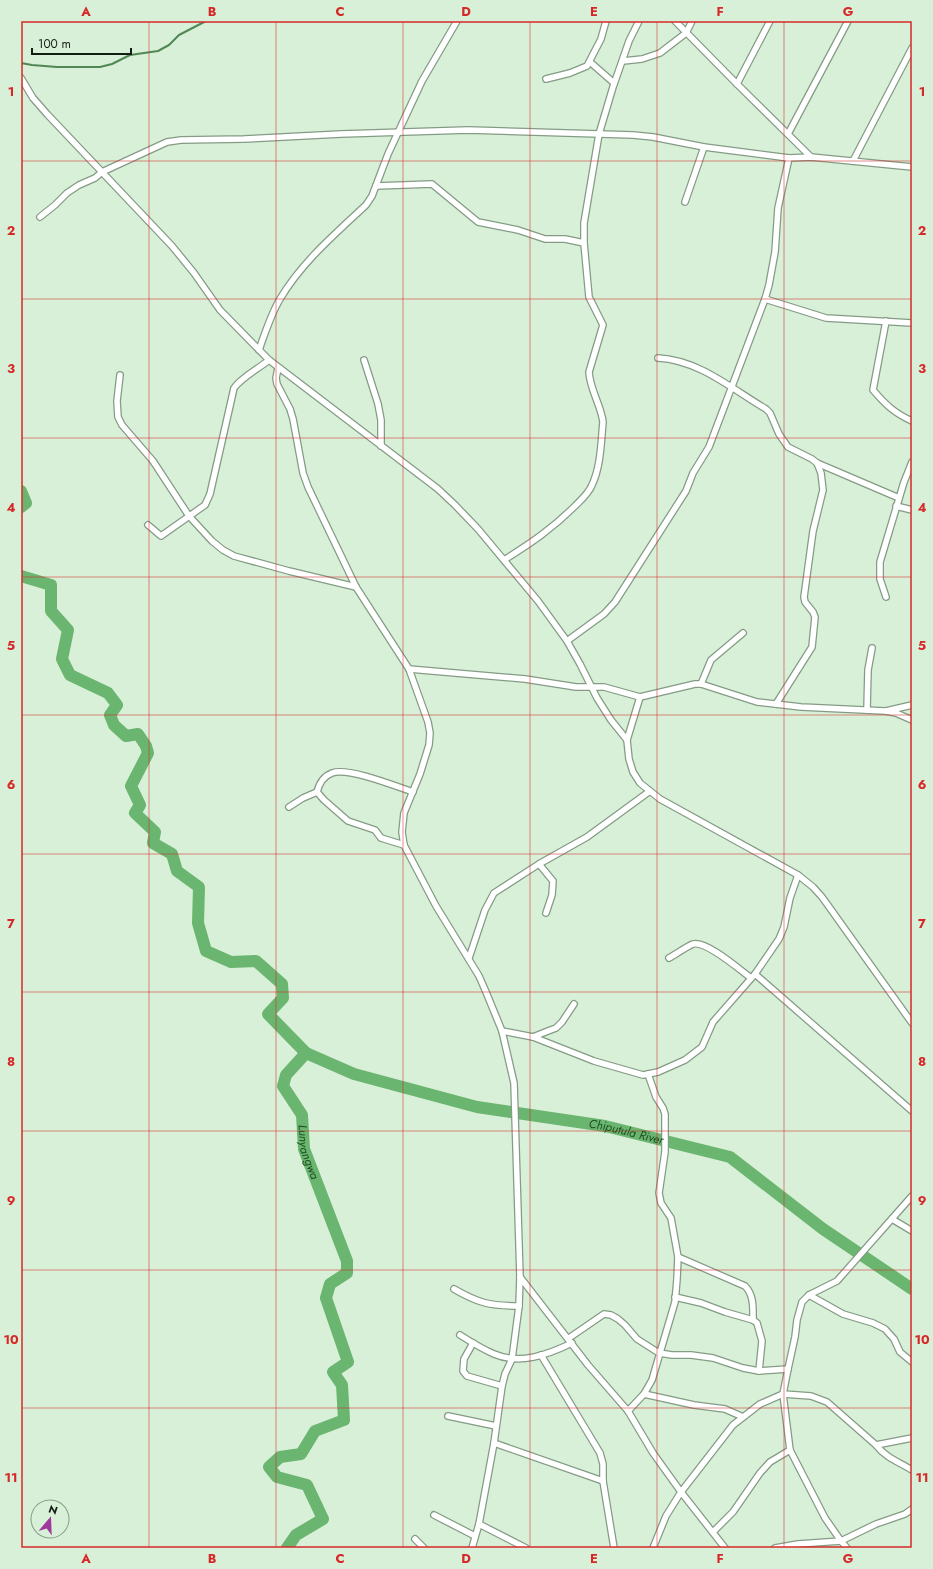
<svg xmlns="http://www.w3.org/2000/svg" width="933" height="1569" viewBox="0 0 933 1569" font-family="Jost,sans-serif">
<rect width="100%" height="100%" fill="#d8f0d8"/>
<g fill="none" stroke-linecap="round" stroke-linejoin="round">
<path stroke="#508754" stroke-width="2" d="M21,63l11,2 25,2h43l12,-3 18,-9 28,-4 11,-6 10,-10 27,-14"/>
<g stroke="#6ab56f" stroke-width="12">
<path d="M21,491l5,12 -5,4"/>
<path id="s1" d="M21,576l30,9v26l17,19 -6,29 8,16 38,18 9,12 -7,10 4,10 12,11 12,-2 8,12 2,7 -17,33 9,19 -5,8 20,19 -2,11 19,11 5,17 22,16 -1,36 8,28 25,11 25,-1 26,23 1,14 -15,16 38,39 -20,22 -3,11 19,29 2,34 43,112v12l-17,11 -4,14 22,64 -15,10 9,13 2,35 -29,11 -14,23 -21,3 -11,10 8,10 30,8 16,34 -27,16 -9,13"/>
<path id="s2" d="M306,1053l48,21 123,33 128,19 125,31 93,72 89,60"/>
</g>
<defs>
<g id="street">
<path d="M675,21l62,63 74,73"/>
<path d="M623,61l19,-2 18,-6 26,-20 6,-12"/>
<path d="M590,62l24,21"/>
<path d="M21,78l12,20 14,16 125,132 22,27 26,37 49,50 169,129 17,16 23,24 60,72 29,40 13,23 17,34 14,22 16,20 2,19 4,13 7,11 20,16 138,76 15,12 9,10 90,126"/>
<path d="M546,79l24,-6 17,-7 14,-27 5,-18"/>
<path d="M737,84l33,-63"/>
<path d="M788,134l60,-113"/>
<path d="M853,161l59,-113"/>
<path d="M376,186l56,-2 46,38 40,8 27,9h20l19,4"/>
<path d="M685,202l19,-55"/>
<path d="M40,217l15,-12 12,-12 12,-8 16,-7 7,-6 65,-30 14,-2 63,-1 97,-5 127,-4 165,5 20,2 51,10 85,11 22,-1 101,10"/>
<path d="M765,299l61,19 86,5"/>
<path d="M886,321l-13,69c12,14 21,23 39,31"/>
<path d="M259,350c6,-17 12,-36 21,-51 22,-37 55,-65 86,-94l6,-9 16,-42 34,-73 35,-60"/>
<path d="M658,358c41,2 74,31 108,51l4,4 9,21 9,13 24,12 5,4 4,10 2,17 -10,41 -9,66 1,5 8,10 2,5 -3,30 -36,57"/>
<path d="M364,360l14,44 3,16v26"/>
<path d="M278,368l-2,10 1,6 13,25 3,10 10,54 5,14 48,100 53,82 19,53 2,11 -1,12 -9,29 -16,39 -2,19 2,13 32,61 43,70 7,16 16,39 12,52 6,194 -1,29 -7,53 -7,15 -3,12 -8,57 -15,81 -7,24"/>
<path d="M120,375l-3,26 1,16 4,8 31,36 36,55 23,25 11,9 11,6 55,15 67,16"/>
<path d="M817,463l82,35"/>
<path d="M896,506l16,4"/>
<path d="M148,525l13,11 44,-31 5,-11 24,-106c8,-11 24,-19 35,-28"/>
<path d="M504,560c27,-17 48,-31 71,-54 6,-6 14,-13 17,-21 9,-19 9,-43 11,-63 -2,-17 -13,-32 -14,-50l14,-47 -14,-28 -5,-54v-20l15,-89 14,-47 16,-46 10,-20"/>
<path d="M886,597l-6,-18v-17l24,-80 8,-20"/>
<path d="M567,641l37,-27 11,-12 71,-111 7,-18 16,-26 56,-148 4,-14 6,-33 3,-44 11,-50"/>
<path d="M409,669l116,10 51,8h28l36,10 55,-13h6l56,18 44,5 84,4 11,2 16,7"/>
<path d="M701,684l10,-24 32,-27"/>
<path d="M867,710l1,-40 4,-22"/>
<path d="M886,711l26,-6"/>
<path d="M627,740l13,-43"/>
<path d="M289,807l14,-9 14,-6"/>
<path d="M404,845l-23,-7 -6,-8 -27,-9 -24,-21 -7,-8c2,-8 7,-16 15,-19 16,-6 63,13 81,19"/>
<path d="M539,864l14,17 -1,14 -6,18"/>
<path d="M469,958l16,-48 9,-17 45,-29 48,-27 63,-46"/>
<path d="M669,958c7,-4 17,-11 24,-14 13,-4 47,26 58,34"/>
<path d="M755,974l157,137"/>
<path d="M502,1031l31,6 15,-6 8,-3 6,-6 12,-18"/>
<path d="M533,1037l61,24 49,14 15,-3 27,-12 17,-13 11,-25 42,-48 24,-35 5,-12 6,-29 8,-23"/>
<path d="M892,1219l20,12"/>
<path d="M678,1257l67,29c9,9 8,22 8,34"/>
<path d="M520,1277l68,88 40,46 25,42 28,39 44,56"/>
<path d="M454,1289c24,14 36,17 65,17"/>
<path d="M809,1295l34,19 30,9 12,6 9,10 6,13 12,10"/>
<path d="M675,1297l26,6 24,9 28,8 4,3 5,18 -3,30"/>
<path d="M460,1335c11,7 22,14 34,19 26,11 53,1 78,-11"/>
<path d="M569,1338l35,-24 7,1 7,4 7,6 12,14 22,14 13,2h19l22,3 30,10 16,3 29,-2 -5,25 7,56 35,68 16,23 6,7"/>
<path d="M473,1343l-9,16 -1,12 4,5 35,10"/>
<path d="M541,1355l59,98 3,11v17l11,67"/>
<path d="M788,1369l7,-32 2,-17 5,-18 7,-7 28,-14 75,-85"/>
<path d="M644,1394l50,11 31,4 18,8"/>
<path d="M628,1411l16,-17 8,-14 23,-78 2,-23 1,-22 -7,-39 -10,-15 -2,-10 6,-41v-38l-2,-6 -7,-11 -8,-23"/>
<path d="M448,1416l48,10"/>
<path d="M494,1443l109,38"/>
<path d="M876,1445c10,13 23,17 36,25"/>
<path d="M434,1515l41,21"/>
<path d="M479,1524l47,24"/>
<path d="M713,1532l20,-20 27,-39 10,-11 20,-12"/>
<path d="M415,1539l9,9"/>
<path d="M653,1548l13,-32 15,-24 52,-67 27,-21 23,-10 28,2 16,6 49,43 36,-7"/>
<path d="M775,1548l23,-4 43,-3 35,-17 29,-10 7,-5"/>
</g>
</defs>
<use href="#street" stroke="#849b85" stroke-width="8"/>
<use href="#street" stroke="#fff" stroke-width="5.5"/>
</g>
<path fill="none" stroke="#d62828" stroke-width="1" stroke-opacity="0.55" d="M149,21v1527M276,21v1527M403,21v1527M530,21v1527M657,21v1527M784,21v1527M21,161h891M21,299h891M21,438h891M21,577h891M21,715h891M21,854h891M21,992h891M21,1131h891M21,1270h891M21,1408h891"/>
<g text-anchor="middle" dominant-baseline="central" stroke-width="4" stroke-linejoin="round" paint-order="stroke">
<g font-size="12" font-style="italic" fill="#1b4f21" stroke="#d8f0d8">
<text stroke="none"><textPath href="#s2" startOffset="331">Chiputula River</textPath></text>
<text stroke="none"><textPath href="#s1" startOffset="790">Lunyangwa</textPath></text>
</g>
</g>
<rect width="933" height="1569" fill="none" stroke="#d8f0d8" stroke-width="44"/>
<g transform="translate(50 1519) rotate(19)"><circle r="19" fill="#d8f0d8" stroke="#8a9c8a"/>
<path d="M0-3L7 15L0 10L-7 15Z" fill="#9e389d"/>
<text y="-6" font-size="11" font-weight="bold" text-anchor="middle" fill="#141d14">N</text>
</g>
<path d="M32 48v6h99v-6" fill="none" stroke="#141d14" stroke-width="2"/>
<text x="38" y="48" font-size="12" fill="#141d14" stroke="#d8f0d8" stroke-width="3" paint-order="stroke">100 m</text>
<rect x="22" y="22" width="889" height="1525" fill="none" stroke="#d62828" stroke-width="1.5"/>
<g font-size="13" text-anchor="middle" font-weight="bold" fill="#d62828">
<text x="86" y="16">A</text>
<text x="212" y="16">B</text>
<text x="340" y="16">C</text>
<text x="466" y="16">D</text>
<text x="594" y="16">E</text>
<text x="720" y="16">F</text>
<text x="848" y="16">G</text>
<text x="11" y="96">1</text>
<text x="922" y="96">1</text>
<text x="11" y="235">2</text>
<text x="922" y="235">2</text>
<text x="11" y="373">3</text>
<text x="922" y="373">3</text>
<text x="11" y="512">4</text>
<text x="922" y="512">4</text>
<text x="11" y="650">5</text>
<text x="922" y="650">5</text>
<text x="11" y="789">6</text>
<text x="922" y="789">6</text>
<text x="11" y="928">7</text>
<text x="922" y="928">7</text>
<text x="11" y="1066">8</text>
<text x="922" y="1066">8</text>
<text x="11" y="1205">9</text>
<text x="922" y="1205">9</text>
<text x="11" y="1344">10</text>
<text x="922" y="1344">10</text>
<text x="11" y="1482">11</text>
<text x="922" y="1482">11</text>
<text x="86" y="1563">A</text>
<text x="212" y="1563">B</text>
<text x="340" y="1563">C</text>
<text x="466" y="1563">D</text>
<text x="594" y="1563">E</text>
<text x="720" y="1563">F</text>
<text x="848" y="1563">G</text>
</g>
</svg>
